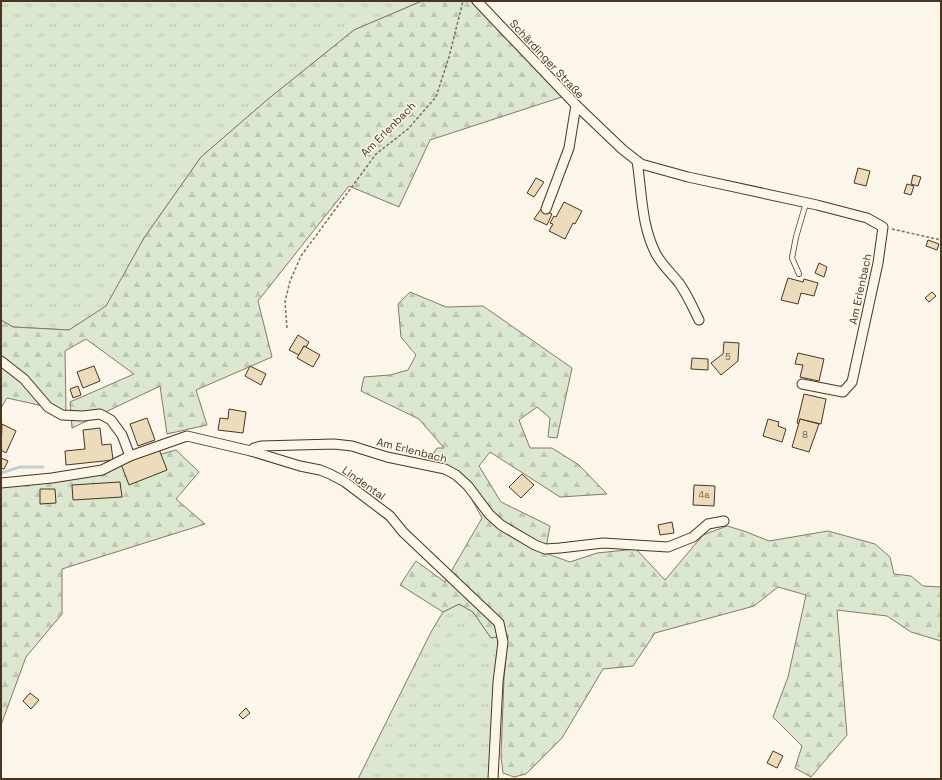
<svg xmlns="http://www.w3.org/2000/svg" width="942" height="780" viewBox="0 0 942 780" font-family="'Space Grotesk',sans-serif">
<defs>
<pattern id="grass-tufts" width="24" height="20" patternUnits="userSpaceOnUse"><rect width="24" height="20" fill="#dce7d0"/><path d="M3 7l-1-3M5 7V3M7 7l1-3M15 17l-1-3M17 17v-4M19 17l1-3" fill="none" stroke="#bec7b2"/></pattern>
<pattern id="forest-firs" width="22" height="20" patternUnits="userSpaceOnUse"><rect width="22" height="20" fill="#dce7d0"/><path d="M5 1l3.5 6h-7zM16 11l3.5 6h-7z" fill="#bec7b2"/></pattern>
</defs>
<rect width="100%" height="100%" fill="#fbf6e9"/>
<g fill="url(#grass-tufts)" stroke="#887966">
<path d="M1,1h421l-68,29 -87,70 -66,57 -57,81 -37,68 -38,24 -56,-3 -12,-7z"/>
<path d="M459,604l14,8 18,26 7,-1v10l-1,34 -8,98h-131l73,-147 12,-20z"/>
</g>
<g fill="url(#forest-firs)" stroke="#887966">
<path d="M422,1h48l95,95 -135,44 -31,67 -50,-21 -91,115 14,56 -76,33 11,35 -40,9 -7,-48 -88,42 -2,-26 64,-28 -48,-35 -21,12 1,60 -59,-13 -6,10v-88l12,7 56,3 37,-24 38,-68 57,-81 66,-57 87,-70z"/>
<path d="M410,292l36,15 37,-1 89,62 -15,70 -9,-1 2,-19 -13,-11 -18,13 11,28h22l27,17 28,29 -47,3 -70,-45 -11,14 22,36 49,24 -5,27 25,9 27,-9 39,-4 29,31 38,-45 24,-9 17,5 25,10 59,-10 47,13 15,13 4,17 17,2 12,10 18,1v54l-30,-9 -24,-16 -50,-6 10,125 -36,42 -16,-9 7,-22 -29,-29 15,-40 18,-82 -28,-8 -24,19 -99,27 -22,33 -30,3 -41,69 -36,36 -12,3 -11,-4 -2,-16 3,-79 4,-43 -17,3 -18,-26 -14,-8 -16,8 -43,-27 16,-24 29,21 37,-64 -20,-37 -31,-24 6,-9h7l-25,-29 -58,-28 3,-14 26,-2 18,-5 8,-15 -15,-18 -3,-33z"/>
<path d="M176,450l23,22 -23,27 29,25 -143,45v45l-36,43 -25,68v-238l63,-6z"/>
</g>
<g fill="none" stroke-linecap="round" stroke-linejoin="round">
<path stroke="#c9cecd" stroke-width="3" d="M1,473l19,-6h23"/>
</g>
<g fill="#ecdcbc" stroke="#4a3520">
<path d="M858,168l12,3 -4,15 -12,-3z"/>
<path d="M913,175l8,2 -3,9 -7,-2z"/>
<path d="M536,178l8,4 -10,15 -7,-4z"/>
<path d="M907,184l7,2 -3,9 -7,-2z"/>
<path d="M564,202l18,9 -7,13 -2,-1 -8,16 -16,-8 4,-7 -3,-1 4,-7 2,1z"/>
<path d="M541,209l11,5 -5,11 -13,-6z"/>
<path d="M928,240l11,4 -2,6 -11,-4z"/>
<path d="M819,263l8,4 -3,10 -9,-4z"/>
<path d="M788,278l15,4 1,-3 14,4 -4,13 -13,-3 -3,11 -17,-4z"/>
<path d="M932,292l4,4 -7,6 -4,-4z"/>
<path d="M298,335l11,7 -3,5 -2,-1 -5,9 -10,-5z"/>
<path d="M724,342l15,1 -1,18 -17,14 -10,-12 12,-9z"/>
<path d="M304,346l16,9 -7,12 -16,-9z"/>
<path d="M798,353l26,6 -5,22 -19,-4 3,-12 -8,-1z"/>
<path d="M692,358l16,1v11l-17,-1z"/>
<path d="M94,366l6,15 -17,7 -6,-16z"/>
<path d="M250,366l16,8 -5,11 -16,-9z"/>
<path d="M78,386l3,9 -8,3 -3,-9z"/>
<path d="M804,394l22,5 -5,25 -21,-5 -1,5 -2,-1z"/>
<path d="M229,409l17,3 -3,21 -25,-3 2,-12 8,1z"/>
<path d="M147,418l8,22 -17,6 -8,-22z"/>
<path d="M768,419l11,3 -1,4 8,3 -4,13 -19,-6z"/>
<path d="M800,419l19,5 -10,28 -17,-5z"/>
<path d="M2,424l14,7 -10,22 -5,-3z"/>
<path d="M100,428l2,17 9,-1 2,16 -47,5 -1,-14 20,-2 -2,-19z"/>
<path d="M159,449l8,21 -38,15 -8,-21z"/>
<path d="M1,458l7,3 -4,8 -3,-1z"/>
<path d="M522,474l12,11 -13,13 -12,-11z"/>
<path d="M120,482l2,15 -49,3 -1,-15z"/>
<path d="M694,485l21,1 -1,20 -21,-1z"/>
<path d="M40,489h15l1,14 -16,1z"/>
<path d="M672,522l2,11 -14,2 -2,-10z"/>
<path d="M30,693l9,7 -8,9 -8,-8z"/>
<path d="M246,708l4,5 -7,6 -4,-4z"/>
<path d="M773,751l10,5 -6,12 -10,-5z"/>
</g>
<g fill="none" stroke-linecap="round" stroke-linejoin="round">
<defs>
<path id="service" d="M799,274l-7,-16 4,-21 10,-34"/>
<g id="minor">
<path d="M477,1l99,104 -7,43 -23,61"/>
<path d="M576,105l46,44 19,15 47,13 129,28 50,13 16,9 -5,36 -26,119 -9,10 -41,-8"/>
<path d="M637,161c5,31 4,64 19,93 6,11 15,19 23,29 8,11 14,25 20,37"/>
<path d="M1,361l23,18 24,28 14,8 21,1 17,-2 11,6 11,15 8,21"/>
<path d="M251,451l3,-3 7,-2 73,-2 18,2 35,11 58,12 11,6 12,11 21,28 12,11 34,20 10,4 15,-1 43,-5 65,4 25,-10 15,-13 16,-3"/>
<path d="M1,483l51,-5 50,-8 28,-14 57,-20 64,15 49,15 20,4 10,4 15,8 45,34 13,16 96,91 4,19 -5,40 -5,97"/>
</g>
</defs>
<use href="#service" stroke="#4a3520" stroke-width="6"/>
<use href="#minor" stroke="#4a3520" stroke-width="11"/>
<g stroke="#7f6f5c" stroke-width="1.5" stroke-dasharray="3 2" stroke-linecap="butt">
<path d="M892,229l49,11"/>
<path d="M287,328l-2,-26 5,-21 11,-25 75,-102 32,-25 28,-32 13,-40 14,-56"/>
</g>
<use href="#service" stroke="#fbf6e9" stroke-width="4.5"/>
<use href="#minor" stroke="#fbf6e9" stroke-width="9"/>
</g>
<g text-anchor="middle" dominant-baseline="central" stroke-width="3" stroke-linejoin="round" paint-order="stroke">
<g font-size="9" fill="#725f47">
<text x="728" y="357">5</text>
<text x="805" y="435">8</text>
<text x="704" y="495">4a</text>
</g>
<g font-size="11" fill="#4a3520" stroke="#fbf6e9">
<text transform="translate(547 59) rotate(47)">Schärdinger Straße</text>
<text transform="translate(388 129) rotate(-45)">Am Erlenbach</text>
<text transform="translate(860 289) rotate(-78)">Am Erlenbach</text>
<text transform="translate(412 450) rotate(14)">Am Erlenbach</text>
<text transform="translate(364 483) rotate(35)">Lindental</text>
</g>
</g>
<rect width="942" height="780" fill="none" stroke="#4a3520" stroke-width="4"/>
</svg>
